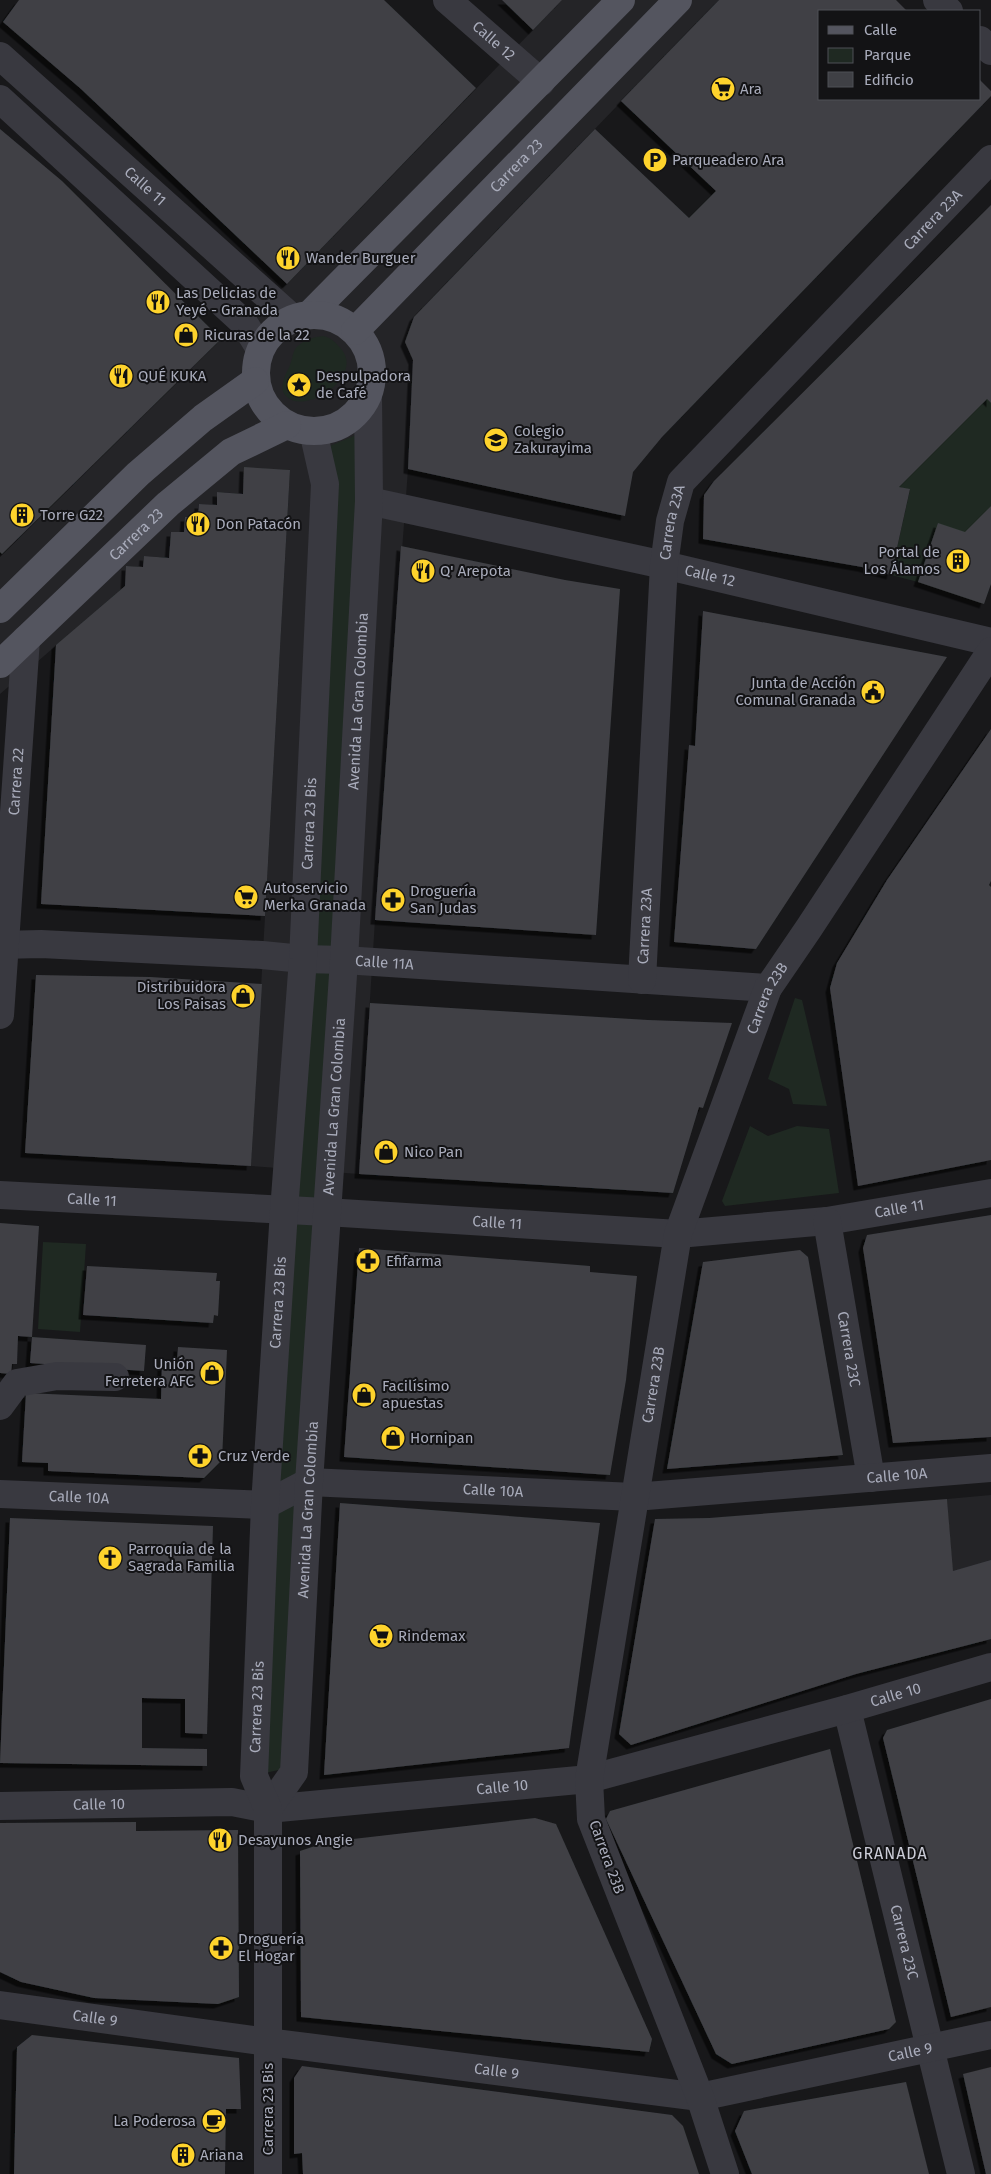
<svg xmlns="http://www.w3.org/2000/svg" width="991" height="2174" viewBox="0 0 991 2174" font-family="'Fira Sans',sans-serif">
<defs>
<filter id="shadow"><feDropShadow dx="-4.5" dy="4.5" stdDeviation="0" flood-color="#0009"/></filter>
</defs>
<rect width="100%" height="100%" fill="#18181a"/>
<g fill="#242427">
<path d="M562,0h157l-305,317 -9,25 8,18 -5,109 -33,451 -16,254 -108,-8 39,-696 -45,-2 -2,26 -25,-2 -1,13 -18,-1 -1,13h-13l-1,15h-13l-2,26 -25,-2 -1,11 -17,-1 -1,20 -125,108v-137l221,-218 66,-55z"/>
<path d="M991,1495v144l-25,7 -11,-40 -8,-107z"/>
</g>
<g fill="#1f2922">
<path d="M323,336c9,2 12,6 18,13 24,27 -35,66 -54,48 -11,-9 1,-25 4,-35 2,-6 2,-13 8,-17 7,-6 15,-8 24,-9z"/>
<path d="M987,399l4,4v103l-73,76 -27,-7 19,-85 -11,-3z"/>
<path d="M356,435l4,48 -28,464 -16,-1 14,-500z"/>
<path d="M313,969l17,2 -11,229 -22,-2z"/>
<path d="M795,998l7,2 25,106 -34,-2 -4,-15 -21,-10z"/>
<path d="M750,1126l18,10 29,-10 32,3 10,64 -114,13 -3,-5z"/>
<path d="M313,1223l-15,250 -21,11 17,-260z"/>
<path d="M43,1242l43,2 -6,88 -42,-3z"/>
<path d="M296,1504l-13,265 -18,4 9,-260z"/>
</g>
<g fill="#3f4045" filter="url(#shadow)">
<path d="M19,0h365l92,88 -189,196 -206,-195 -78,-67z"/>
<path d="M502,0h60l-29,30z"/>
<path d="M719,0h177l11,11h-87v88h160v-19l11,11v5l-329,341 -29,35 -8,44 -217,-47 5,-109 -8,-18 9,-25 181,-188 94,89 27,-27 -95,-90z"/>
<path d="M0,129l62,52 159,158 -219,215 -2,-2z"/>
<path d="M991,205v198l-4,-4 -88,88 11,2 -19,86 -29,-8 -159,-28 1,-44 10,-14z"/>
<path d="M244,467l46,3 -25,446 -224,-12 15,-259 69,-59 1,-20 17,1 1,-11 25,2 2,-26h13l1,-15h13l1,-13 18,1v-13l26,2z"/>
<path d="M991,506v78l-7,20 -66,-22 20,-59 27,9z"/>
<path d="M401,546l164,34 55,9 -24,346 -221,-15z"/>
<path d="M703,611l244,46 -191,292 -82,-7 15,-197 6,1z"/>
<path d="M991,729v152l-2,4 2,2v273l-133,26 -28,-198 7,-25 50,-83z"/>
<path d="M36,975l114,2 112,7 -11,182 -226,-13z"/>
<path d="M370,1003l278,17 84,3 -29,85 -4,-1 -26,86 -31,-2 -283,-17z"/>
<path d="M991,1215v222l-98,6 -30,-195 4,-13z"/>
<path d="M0,1223l39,3 -7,111 114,8 -2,26 -114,-8 2,-26 -14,-1 -1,28h-5l-1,10 -11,-1z"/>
<path d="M359,1248l231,18v6l47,4 -11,104 -16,95 -266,-18z"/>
<path d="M800,1250l8,7 35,198 -176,14 36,-207z"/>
<path d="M87,1266l130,7 -1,8h4l-2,35 -4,-1 -1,8 -130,-8z"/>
<path d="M178,1347l49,3 -5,110 -18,18 -156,-7v-8l-26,-1 4,-69 135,6 1,-38h15z"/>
<path d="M947,1499l6,72 38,-11v79l-135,35 -225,71 -12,-11 36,-215 54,-1z"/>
<path d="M340,1503l260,20 -31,225 -245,27z"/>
<path d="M10,1518l203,8 -6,208 -22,-1v-34l-43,-1v50l65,1v17l-207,-3z"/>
<path d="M991,1699v308l-40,10 -68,-279 4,-8z"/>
<path d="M830,1749l66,273 -7,7 -157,35 -16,-10 -110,-235 4,-8z"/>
<path d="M535,1818l21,6 96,215 -3,13 -348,-35 -1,-166 27,-9z"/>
<path d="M136,1822v9l102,-1 1,167 -21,7 -124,-6 -73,-16 -21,-10v-149z"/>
<path d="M32,2035l207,23 2,51h-15l-1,65h-211l3,-127z"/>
<path d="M302,2066l370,49 11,11 16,48h-396l-1,-21 -8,1v-76z"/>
<path d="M991,2067v107h-5l-23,-100z"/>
<path d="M906,2082l23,92h-177l-17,-43 9,-20z"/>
</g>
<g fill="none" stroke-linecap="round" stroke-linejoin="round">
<g stroke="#393940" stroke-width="28">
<path id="s1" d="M447,0l94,82"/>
<path d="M937,0l12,11"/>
<path d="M980,40l11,11"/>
<path id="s2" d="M0,56l291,261"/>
<path d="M0,99l244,224 16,26"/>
<path id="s3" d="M369,501l295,64 327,77"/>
<path id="s4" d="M0,945l41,-1 221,11 41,4 41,1 424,28"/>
<path id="s5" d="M642,980l22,-415 6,-44 11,-39 310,-323"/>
<path id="s6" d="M0,1015l26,-376"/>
<path id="s7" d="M0,1195l326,17 352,22 149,-13 164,-28"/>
<path id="s8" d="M827,1221l44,257"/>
<path d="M0,1406l17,-23 40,-7 58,1"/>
<path id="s9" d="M0,1494l265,11 44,-23 325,15 357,-29"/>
<path id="s10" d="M847,1709l114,465"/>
<path id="s11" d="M0,1806l232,-4 36,7 321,-30 258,-70 144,-42"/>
<path id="s12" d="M268,1809l26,-37 15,-290 35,-522 25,-459 -1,-106"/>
<path id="s13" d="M0,2005l268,37 432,55 291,-62"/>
<path id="s14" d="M268,2174v-365l-14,-33 11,-271 19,-294 19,-252 22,-475 -12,-53"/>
<path id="s15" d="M725,2174l-25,-77 -109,-278 -2,-40 89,-545 90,-246 41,-60 182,-277"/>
</g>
<g stroke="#54555f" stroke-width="28">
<path d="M310,314l311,-314"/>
<circle cx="314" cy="373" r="58"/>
<path id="s16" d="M355,331l323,-331"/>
<path d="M0,609l138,-135 65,-56 52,-37"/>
<path id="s17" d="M0,664l168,-160 63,-52 56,-27"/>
</g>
</g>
<defs>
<symbol id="supermarket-disc" viewBox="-11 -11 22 22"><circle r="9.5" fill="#fed32c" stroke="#131315"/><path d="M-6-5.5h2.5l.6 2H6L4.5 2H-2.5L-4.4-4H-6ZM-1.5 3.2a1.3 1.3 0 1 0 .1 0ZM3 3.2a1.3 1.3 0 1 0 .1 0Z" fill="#111"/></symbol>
<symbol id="parking-disc" viewBox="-11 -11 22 22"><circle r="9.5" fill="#fed32c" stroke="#131315"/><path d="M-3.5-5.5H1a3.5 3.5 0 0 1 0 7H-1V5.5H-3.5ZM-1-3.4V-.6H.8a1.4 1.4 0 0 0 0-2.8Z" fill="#111"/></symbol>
<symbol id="restaurant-disc" viewBox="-11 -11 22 22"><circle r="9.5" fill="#fed32c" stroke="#131315"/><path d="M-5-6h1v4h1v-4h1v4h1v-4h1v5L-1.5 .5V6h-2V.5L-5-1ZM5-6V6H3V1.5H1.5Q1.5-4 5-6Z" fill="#111"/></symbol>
<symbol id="shop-disc" viewBox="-11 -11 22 22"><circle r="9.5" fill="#fed32c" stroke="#131315"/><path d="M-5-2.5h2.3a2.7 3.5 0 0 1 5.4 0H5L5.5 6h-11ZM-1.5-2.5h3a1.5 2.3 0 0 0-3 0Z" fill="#111"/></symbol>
<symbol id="sight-disc" viewBox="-11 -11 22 22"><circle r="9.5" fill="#fed32c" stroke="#131315"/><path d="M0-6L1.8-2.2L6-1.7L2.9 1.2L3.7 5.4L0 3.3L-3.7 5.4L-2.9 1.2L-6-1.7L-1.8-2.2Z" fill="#111"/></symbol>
<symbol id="school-disc" viewBox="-11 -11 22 22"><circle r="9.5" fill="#fed32c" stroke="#131315"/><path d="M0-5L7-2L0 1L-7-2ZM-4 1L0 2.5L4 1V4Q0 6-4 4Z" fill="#111"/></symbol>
<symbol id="building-disc" viewBox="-11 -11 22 22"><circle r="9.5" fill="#fed32c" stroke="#131315"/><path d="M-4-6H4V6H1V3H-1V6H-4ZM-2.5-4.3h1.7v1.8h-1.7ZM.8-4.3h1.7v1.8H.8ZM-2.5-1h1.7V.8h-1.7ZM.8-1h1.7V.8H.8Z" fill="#111"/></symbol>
<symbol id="civic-disc" viewBox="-11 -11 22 22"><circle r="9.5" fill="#fed32c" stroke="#131315"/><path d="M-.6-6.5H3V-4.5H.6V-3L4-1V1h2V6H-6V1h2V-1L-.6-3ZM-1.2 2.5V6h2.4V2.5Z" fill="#111"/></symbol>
<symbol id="pharmacy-disc" viewBox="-11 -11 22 22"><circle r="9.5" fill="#fed32c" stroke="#131315"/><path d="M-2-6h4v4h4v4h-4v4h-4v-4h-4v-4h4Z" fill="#111"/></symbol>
<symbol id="church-disc" viewBox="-11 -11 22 22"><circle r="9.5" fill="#fed32c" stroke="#131315"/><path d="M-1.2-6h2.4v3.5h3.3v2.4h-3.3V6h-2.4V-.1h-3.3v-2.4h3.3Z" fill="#111"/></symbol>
<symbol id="cafe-disc" viewBox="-11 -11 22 22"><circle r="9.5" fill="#fed32c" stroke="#131315"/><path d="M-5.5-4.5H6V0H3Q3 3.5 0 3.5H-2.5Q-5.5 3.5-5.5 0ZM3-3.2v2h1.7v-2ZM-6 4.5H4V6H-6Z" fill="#111"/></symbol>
</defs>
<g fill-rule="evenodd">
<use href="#supermarket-disc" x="709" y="75" width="28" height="28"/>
<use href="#parking-disc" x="641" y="146" width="28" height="28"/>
<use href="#restaurant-disc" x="274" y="244" width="28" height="28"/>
<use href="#restaurant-disc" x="144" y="288" width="28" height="28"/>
<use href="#shop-disc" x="172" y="321" width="28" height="28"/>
<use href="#restaurant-disc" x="107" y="362" width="28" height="28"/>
<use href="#sight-disc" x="285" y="371" width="28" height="28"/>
<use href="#school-disc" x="482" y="426" width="28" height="28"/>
<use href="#building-disc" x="8" y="501" width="28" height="28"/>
<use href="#restaurant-disc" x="184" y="510" width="28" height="28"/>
<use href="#building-disc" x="944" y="547" width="28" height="28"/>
<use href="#restaurant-disc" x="409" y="557" width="28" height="28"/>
<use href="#civic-disc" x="859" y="678" width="28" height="28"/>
<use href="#supermarket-disc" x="232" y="883" width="28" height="28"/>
<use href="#pharmacy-disc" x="379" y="886" width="28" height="28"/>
<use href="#shop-disc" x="229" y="982" width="28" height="28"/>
<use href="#shop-disc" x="372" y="1138" width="28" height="28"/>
<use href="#pharmacy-disc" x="354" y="1247" width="28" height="28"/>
<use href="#shop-disc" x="198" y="1359" width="28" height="28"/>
<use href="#shop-disc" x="350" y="1381" width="28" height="28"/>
<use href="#shop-disc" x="379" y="1424" width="28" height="28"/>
<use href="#pharmacy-disc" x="186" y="1442" width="28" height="28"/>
<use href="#church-disc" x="96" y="1544" width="28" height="28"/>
<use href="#supermarket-disc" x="367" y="1622" width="28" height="28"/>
<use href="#restaurant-disc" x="206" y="1826" width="28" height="28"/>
<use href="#pharmacy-disc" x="207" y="1934" width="28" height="28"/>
<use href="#cafe-disc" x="200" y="2107" width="28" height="28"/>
<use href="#building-disc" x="169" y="2141" width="28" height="28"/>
</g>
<g text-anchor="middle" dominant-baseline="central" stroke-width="4" stroke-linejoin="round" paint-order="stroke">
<g font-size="15" fill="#a9acbb" stroke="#131315">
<text stroke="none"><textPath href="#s1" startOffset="62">Calle 12</textPath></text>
<text stroke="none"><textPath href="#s16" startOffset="231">Carrera 23</textPath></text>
<text stroke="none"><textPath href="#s2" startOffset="195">Calle 11</textPath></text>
<text stroke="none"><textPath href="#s5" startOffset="864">Carrera 23A</textPath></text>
<text stroke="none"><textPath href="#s5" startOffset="459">Carrera 23A</textPath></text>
<text stroke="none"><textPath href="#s17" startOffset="188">Carrera 23</textPath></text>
<text stroke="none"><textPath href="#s3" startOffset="349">Calle 12</textPath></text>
<text stroke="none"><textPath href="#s12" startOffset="1118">Avenida La Gran Colombia</textPath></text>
<text stroke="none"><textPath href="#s6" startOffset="234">Carrera 22</textPath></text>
<text stroke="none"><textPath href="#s14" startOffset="1355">Carrera 23 Bis</textPath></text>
<text stroke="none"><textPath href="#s5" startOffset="54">Carrera 23A</textPath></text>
<text stroke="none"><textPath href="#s4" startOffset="385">Calle 11A</textPath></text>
<text stroke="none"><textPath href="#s15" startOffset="1224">Carrera 23B</textPath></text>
<text stroke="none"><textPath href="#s12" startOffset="712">Avenida La Gran Colombia</textPath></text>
<text stroke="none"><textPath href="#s7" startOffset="92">Calle 11</textPath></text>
<text stroke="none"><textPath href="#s7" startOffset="902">Calle 11</textPath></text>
<text stroke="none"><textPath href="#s7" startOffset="498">Calle 11</textPath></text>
<text stroke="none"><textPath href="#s14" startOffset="875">Carrera 23 Bis</textPath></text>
<text stroke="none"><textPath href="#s8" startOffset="130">Carrera 23C</textPath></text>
<text stroke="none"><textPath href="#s15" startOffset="819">Carrera 23B</textPath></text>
<text stroke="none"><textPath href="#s9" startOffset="904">Calle 10A</textPath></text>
<text stroke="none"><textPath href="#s9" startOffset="499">Calle 10A</textPath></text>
<text stroke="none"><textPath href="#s9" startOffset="79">Calle 10A</textPath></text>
<text stroke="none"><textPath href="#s12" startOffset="308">Avenida La Gran Colombia</textPath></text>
<text stroke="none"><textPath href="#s11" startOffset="909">Calle 10</textPath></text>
<text stroke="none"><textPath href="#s14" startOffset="470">Carrera 23 Bis</textPath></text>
<text stroke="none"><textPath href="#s11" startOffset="504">Calle 10</textPath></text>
<text stroke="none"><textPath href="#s11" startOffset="99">Calle 10</textPath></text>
<text transform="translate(607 1857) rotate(70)">Carrera 23B</text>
<text stroke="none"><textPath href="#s10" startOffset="240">Carrera 23C</textPath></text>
<text stroke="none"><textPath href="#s13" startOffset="96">Calle 9</textPath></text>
<text stroke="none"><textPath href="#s13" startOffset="921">Calle 9</textPath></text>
<text stroke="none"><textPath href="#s13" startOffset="501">Calle 9</textPath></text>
<text transform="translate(268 2109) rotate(-90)">Carrera 23 Bis</text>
</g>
<g font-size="15" fill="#a9acbb" stroke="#131315" text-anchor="start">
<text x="740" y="89">Ara</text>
<text x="672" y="160">Parqueadero Ara</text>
<text x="306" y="258">Wander Burguer</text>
<text x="176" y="293">Las Delicias de<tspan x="176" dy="17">Yeyé - Granada</tspan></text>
<text x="204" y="335">Ricuras de la 22</text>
<text x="138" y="376">QUÉ KUKA</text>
<text x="316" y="376">Despulpadora<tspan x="316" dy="17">de Café</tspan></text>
<text x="514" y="431">Colegio<tspan x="514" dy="17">Zakurayima</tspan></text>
<text x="40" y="515">Torre G22</text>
<text x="216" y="524">Don Patacón</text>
<text x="940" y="552" text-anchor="end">Portal de<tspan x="940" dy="17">Los Álamos</tspan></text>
<text x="440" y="571">Q' Arepota</text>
<text x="856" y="683" text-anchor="end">Junta de Acción<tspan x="856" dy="17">Comunal Granada</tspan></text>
<text x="264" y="888">Autoservicio<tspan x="264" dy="17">Merka Granada</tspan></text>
<text x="410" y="891">Droguería<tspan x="410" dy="17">San Judas</tspan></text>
<text x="226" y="987" text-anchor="end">Distribuidora<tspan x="226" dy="17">Los Paisas</tspan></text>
<text x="404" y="1152">Nico Pan</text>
<text x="386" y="1261">Efifarma</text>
<text x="194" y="1364" text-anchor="end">Unión<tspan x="194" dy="17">Ferretera AFC</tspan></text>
<text x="382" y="1386">Facilísimo<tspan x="382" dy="17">apuestas</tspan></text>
<text x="410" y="1438">Hornipan</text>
<text x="218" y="1456">Cruz Verde</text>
<text x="128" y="1549">Parroquia de la<tspan x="128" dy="17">Sagrada Familia</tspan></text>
<text x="398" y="1636">Rindemax</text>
<text x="238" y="1840">Desayunos Angie</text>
<text x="238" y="1939">Droguería<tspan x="238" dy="17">El Hogar</tspan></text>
<text x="196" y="2121" text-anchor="end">La Poderosa</text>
<text x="200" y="2155">Ariana</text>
</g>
<g font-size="16" letter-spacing="1" fill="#cbccd7" stroke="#131315">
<text x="890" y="1853">GRANADA</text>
</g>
</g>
<rect x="818" y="10" width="162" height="90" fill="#131315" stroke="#4f5057"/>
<rect x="828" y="26" width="25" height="8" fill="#54555f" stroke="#4f5057"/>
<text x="864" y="35" font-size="15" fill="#a9acbb">Calle</text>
<rect x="828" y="48" width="25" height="15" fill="#1f2922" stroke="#4f5057"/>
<text x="864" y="60" font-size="15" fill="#a9acbb">Parque</text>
<rect x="828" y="72" width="25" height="15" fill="#3f4045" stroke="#4f5057"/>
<text x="864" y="85" font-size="15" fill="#a9acbb">Edificio</text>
</svg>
